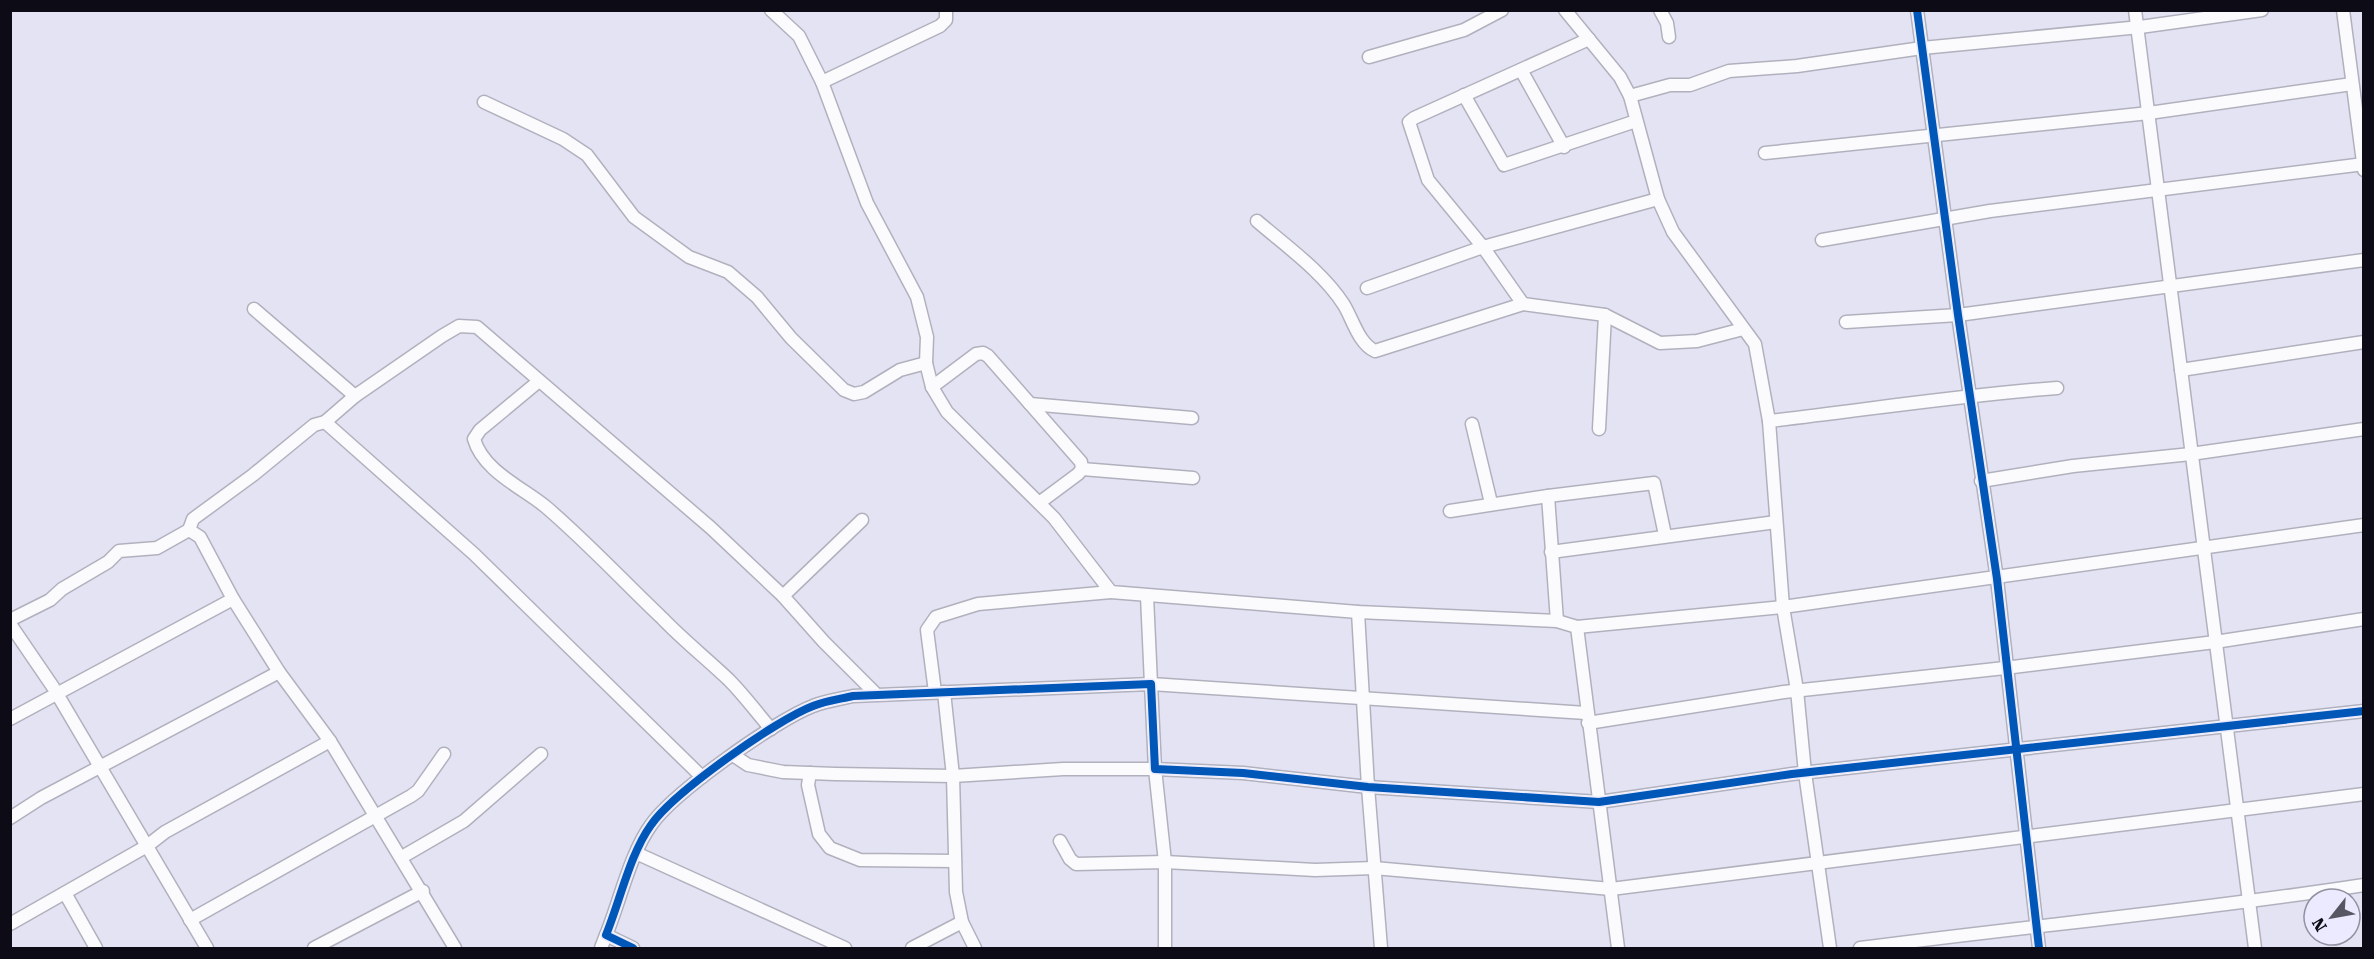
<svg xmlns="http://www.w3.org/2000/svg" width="2374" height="959" viewBox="0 0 2374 959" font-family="'Roboto Serif',serif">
<rect width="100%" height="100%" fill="#e3e3f4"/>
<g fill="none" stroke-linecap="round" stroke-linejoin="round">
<defs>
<g id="minor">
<path d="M771,10l28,26 23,46 45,121 50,94 10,40 -1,26 6,24 15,25 107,106 57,74 247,20 199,9 20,6 206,-20 581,-82"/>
<path d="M1565,10l55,67 10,19 28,103 15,33 82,112 14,77c96,-11 192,-26 288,-33"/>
<path d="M1660,10l7,13 2,14"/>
<path d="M1917,10l41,305 39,264 42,369"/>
<path d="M2135,10l120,938"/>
<path d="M2343,10l21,160"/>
<path d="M1369,57l95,-27 38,-20"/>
<path d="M1521,70l43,77"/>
<path d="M822,82l118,-56 6,-6v-10"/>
<path d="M1464,95l40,70 132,-44"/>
<path d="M1630,96l40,-11h20l39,-14 68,-5 125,-18 218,-21 122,-17"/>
<path d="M484,102l79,37 24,16 47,62 55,40 39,15 29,25 34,41 53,52 10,4 10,-2 36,-22 26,-7"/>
<path d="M1765,153l384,-40 203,-29"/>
<path d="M1257,221c29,25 66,51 87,84 9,15 15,39 31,46l148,-47 82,11 55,28 37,-2 46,-12"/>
<path d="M1822,240l168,-29 374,-47"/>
<path d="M1367,288l116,-41 175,-48"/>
<path d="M1523,304l-40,-57 -55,-67 -19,-58 5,-4 175,-79"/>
<path d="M254,309l101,87"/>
<path d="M1846,322l112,-7 406,-55"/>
<path d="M2181,370l183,-28"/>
<path d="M539,381l-59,49 -6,9c9,32 49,49 72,68 41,35 77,74 116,111 21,22 45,41 67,62 15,15 28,33 42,49"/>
<path d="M932,387l44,-33 7,-1 5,3 93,106 1,7 -4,5 -39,29"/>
<path d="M1030,404l162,14"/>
<path d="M1769,421l14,186 14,83 8,83 25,175"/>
<path d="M325,422l30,-26 87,-60 17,-10 18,1 234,201 72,68"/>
<path d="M1472,424l19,79"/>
<path d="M1599,429l6,-114"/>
<path d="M1082,469l111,9"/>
<path d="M1981,481l92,-15 118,-12 173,-25"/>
<path d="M1548,496l106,-13 11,52"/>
<path d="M1450,511l98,-15 9,125"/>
<path d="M862,520l-79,76 41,46 52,52"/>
<path d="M189,530l4,-11 60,-44 61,-50 11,-3 149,132 228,223"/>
<path d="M1551,552l225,-30"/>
<path d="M1147,596l4,88 435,29"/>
<path d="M1358,612l10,175 13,161"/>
<path d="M10,620l40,-20 12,-11 46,-27 11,-11 38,-3 32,-18 11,7 33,62 46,73"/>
<path d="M10,624l43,63 154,261"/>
<path d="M1577,627l41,321"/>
<path d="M935,692l-8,-62 9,-13 42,-13 133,-12"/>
<path d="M944,692l9,84 3,116 6,30 13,26"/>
<path d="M10,719l223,-120"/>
<path d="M1588,723l196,-31 221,-24 210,-26 149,-23"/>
<path d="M733,755l15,10 35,7 52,2 118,2 110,-7h92l10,93v86"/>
<path d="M810,773l-2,12 11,49 11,14 30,12 95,1"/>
<path d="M10,818l31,-20 238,-126 51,69 125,207"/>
<path d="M1060,841l10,18 6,5 89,-2 150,8 59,-2 237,21 753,-95"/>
<path d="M636,853l209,95"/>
<path d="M402,857l62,-36 77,-67"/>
<path d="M65,893l31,55"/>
<path d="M190,920l221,-124 7,-5 26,-37"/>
<path d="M10,924l137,-78 18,-14 165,-91"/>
<path d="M314,948l109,-57"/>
<path d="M601,948l5,-13"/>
<path d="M633,948l-27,-13c14,-34 24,-81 45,-110 22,-32 125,-105 162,-119 12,-5 27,-7 40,-10l298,-12 4,85 88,4 125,14 231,15 193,-28 572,-63"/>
<path d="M912,948l50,-26"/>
<path d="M1860,948c167,-22 336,-37 504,-63"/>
</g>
</defs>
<use href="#minor" stroke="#b1b1be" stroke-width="15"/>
<use href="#minor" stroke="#fbfbfd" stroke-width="12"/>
<defs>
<g id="cycleway">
<path d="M1917,10l41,305 39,264 42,369"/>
<path d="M633,948l-27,-13c14,-34 24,-81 45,-110 22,-32 125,-105 162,-119 12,-5 27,-7 40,-10l298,-12 4,85 88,4 125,14 231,15 193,-28 572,-63"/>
</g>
</defs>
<use href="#cycleway" stroke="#ebeafe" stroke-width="11"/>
<use href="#cycleway" stroke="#0057b8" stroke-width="8"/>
</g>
<rect width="2374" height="959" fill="none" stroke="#0c0b16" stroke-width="24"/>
<g transform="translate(2332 917) rotate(239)"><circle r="28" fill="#ebeafe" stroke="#9291a1" stroke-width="1.5"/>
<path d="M0-4.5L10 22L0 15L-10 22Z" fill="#575764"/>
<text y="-9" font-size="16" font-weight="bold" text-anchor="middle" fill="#0c0b16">N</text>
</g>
</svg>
